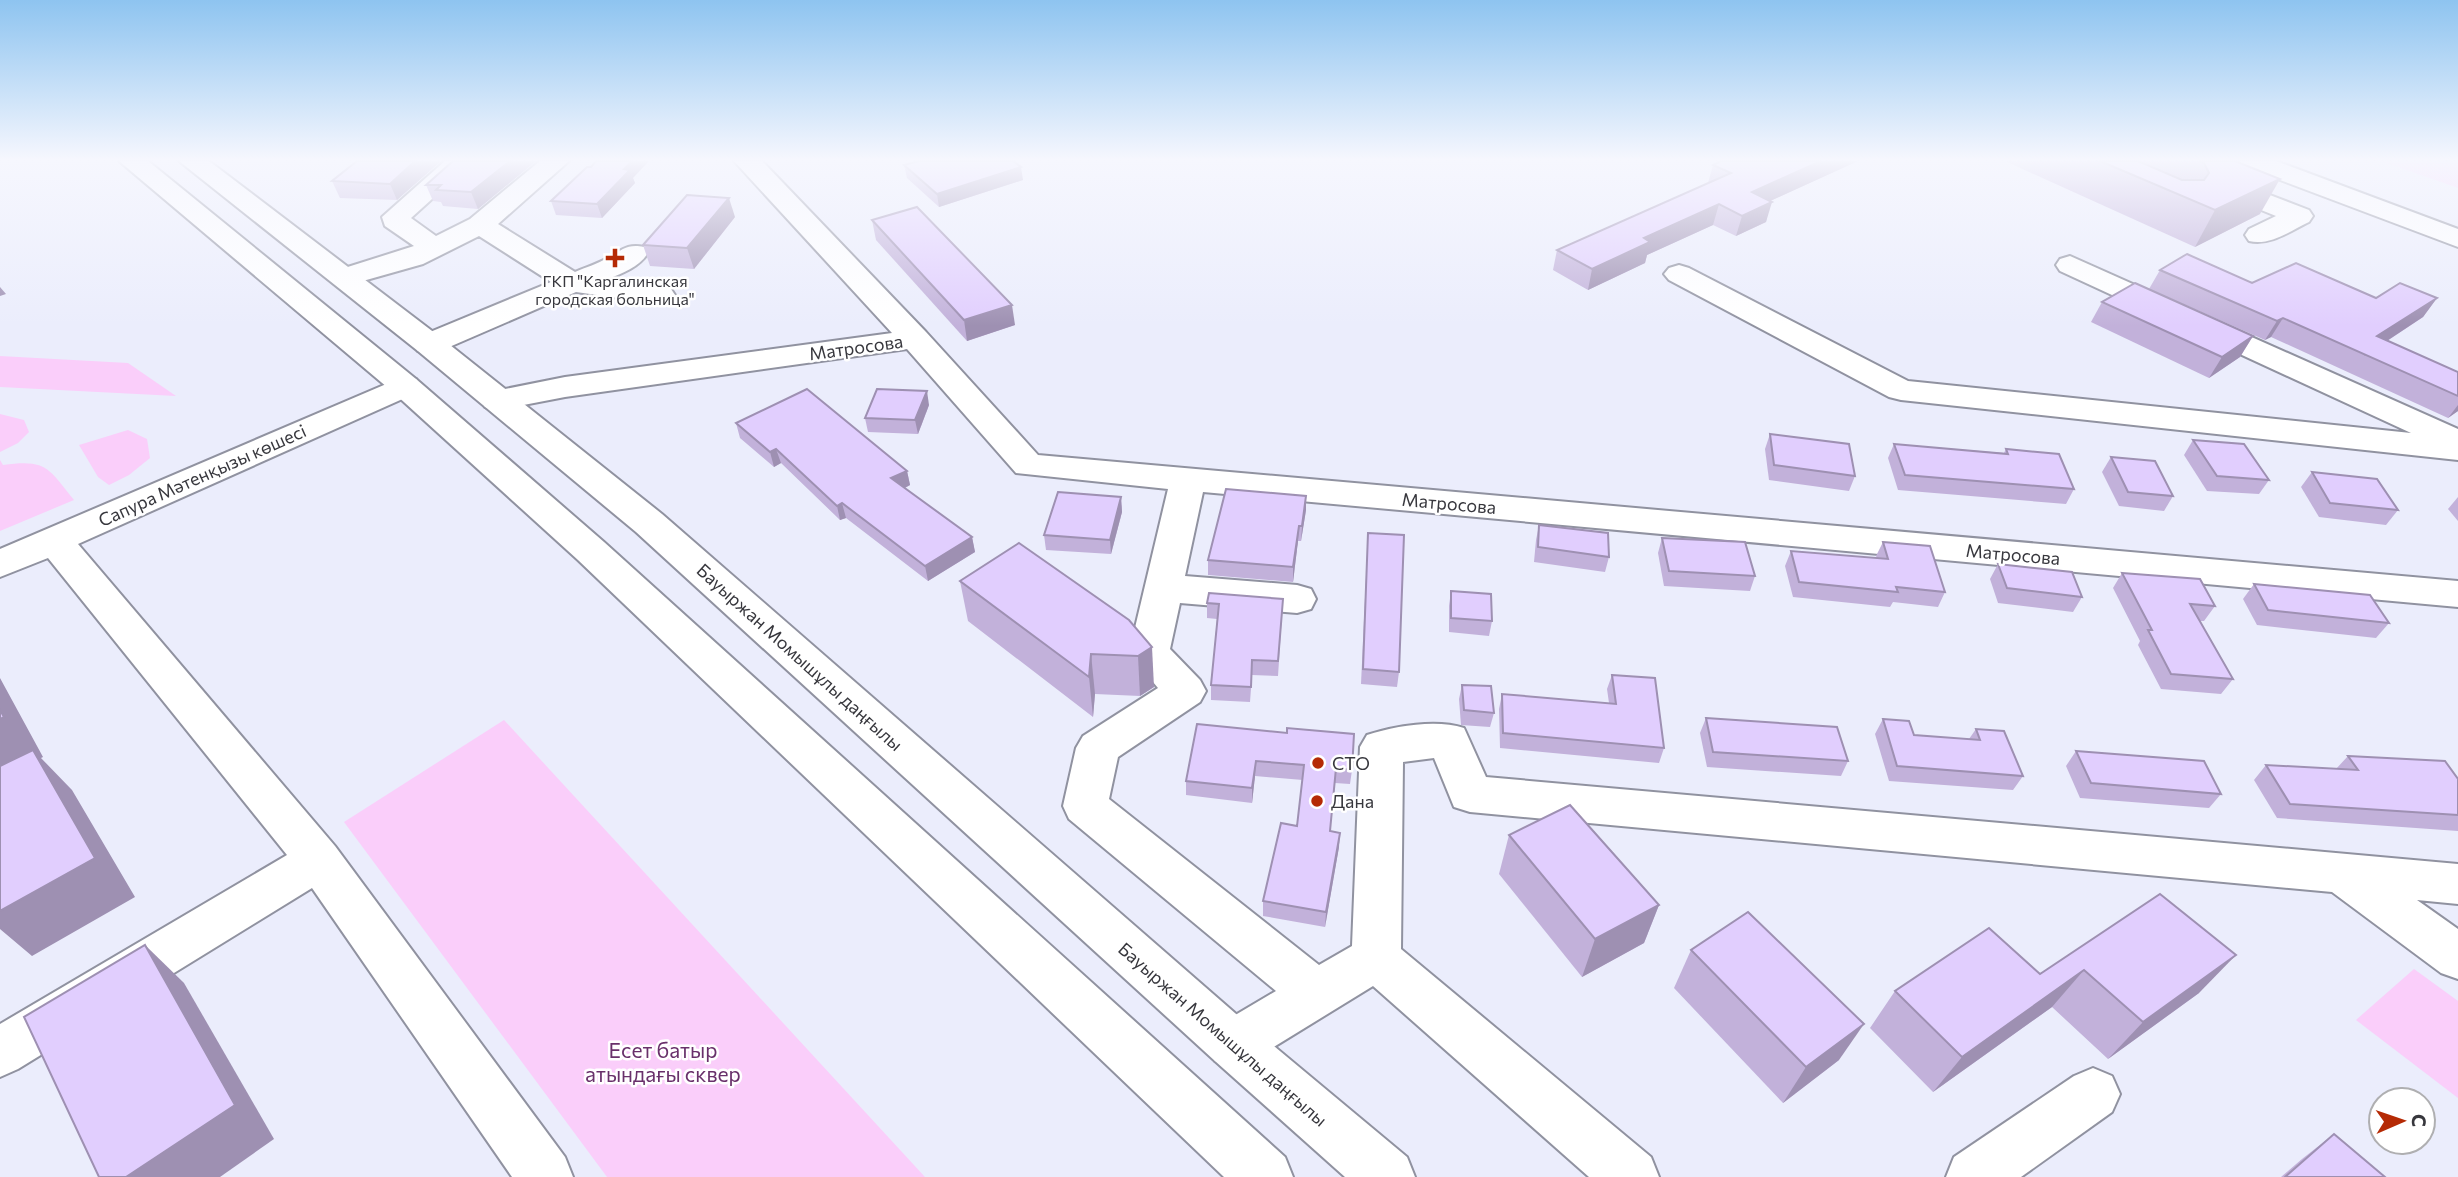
<svg xmlns="http://www.w3.org/2000/svg" width="2458" height="1177" viewBox="0 0 2458 1177" font-family="Commissioner,sans-serif">
<rect width="100%" height="100%" fill="#ebedfc"/>
<g fill="#facefa">
<path d="M2381,161h77v27z"/>
<path d="M0,356l128,7 48,33 -176,-9z"/>
<path d="M0,414l24,6 5,12 -11,11 -18,9z"/>
<path d="M128,430l19,9 3,19 -21,17 -20,10 -11,-8 -19,-32z"/>
<path d="M0,460l3,5c44,-6 45,3 71,35l-74,31z"/>
<path d="M504,720l421,457h-318l-263,-355z"/>
<path d="M2414,969l44,32v97l-102,-78z"/>
</g>
<g fill="none" stroke-linecap="round" stroke-linejoin="round">
<defs>
<g id="minor">
<path d="M445,161h29l-63,57 25,18 34,-17 70,-58h29l-71,63 77,48c11,-5 23,-8 32,-14 14,-7 20,-15 37,-11l4,6c-9,14 -25,20 -40,26l63,10 4,6 -4,6 -11,3 -84,-12 -136,59 -11,2 -11,-2 -5,-7 5,-7 133,-55 -72,-46 -56,28 -78,22 -10,-3 -5,-6 5,-6 79,-25 -29,-20 -3,-9z"/>
<path d="M734,161h28l164,171 112,123 1420,126v26l-1255,-115 -18,84 112,9 14,4 5,10 -5,10 -14,4 -117,-10 -10,46 30,31 6,11 -6,11 -82,55 -9,42 210,166 33,-19 8,-199 7,-12c28,-9 69,-16 97,-7l22,49 972,87v40l-41,-4 41,29v50l-17,-6 -109,-81 -862,-80 -16,-5 -20,-49 -31,4 -2,187 250,208 8,20h-70l-216,-191 -122,75 -18,7 -18,-7 -8,-17 8,-17 61,-36 -207,-172 -6,-13 13,-58 7,-12 75,-48 -29,-35 39,-164 -152,-16 -109,-124 -342,48 -68,13 -12,-3 -4,-7 4,-7 80,-16 327,-44z"/>
<path d="M2239,161h37l182,68v18l-215,-81z"/>
<path d="M2223,177l86,33 4,6 -4,6c-19,9 -39,24 -60,19l-4,-6 4,-6 27,-13 -62,-25 -4,-6 4,-6z"/>
<path d="M2070,256l388,173v31l-557,-60 -12,-3 -220,-117 -5,-6 5,-6 10,-3 10,3 219,113 503,52 -351,-162 -4,-6 4,-6z"/>
<path d="M405,376l11,3 5,7 -5,7 -338,151 257,302 230,311 8,20h-61l-200,-289 -294,181 -18,8v-53l287,-169 -239,-297 -48,19v-28z"/>
<path d="M2093,1068l19,8 8,18 -8,18 -91,65h-75l8,-20 120,-81z"/>
</g>
<g id="major">
<path d="M119,161h29l268,218 188,163 681,615 8,20h-69l-646,-617 -184,-167z"/>
<path d="M179,161h30l231,176 222,177 589,513 156,130 8,20h-70l-130,-116 -579,-529 -218,-181z"/>
</g>
</defs>
<use href="#minor" stroke="#9092a0" stroke-width="4"/>
<use href="#major" stroke="#9092a0" stroke-width="4"/>
<use href="#minor" fill="#fff" fill-rule="evenodd"/>
<use href="#major" fill="#fff" fill-rule="evenodd"/>
</g>
<g fill="#c2b1da">
<path d="M441,161l-44,39 -57,-2 -8,-17z"/>
<path d="M536,161l-58,48 -35,-3 -2,-4 -8,-1 -7,-16z"/>
<path d="M1858,161l-88,40 -4,21 -30,14 -23,-11 -66,30 -2,8 -57,27 -35,-20 4,-20 151,-67 5,-18z"/>
<path d="M2005,161h230l25,53 -65,33z"/>
<path d="M904,165l119,15 -84,27 -32,-29z"/>
<path d="M633,178l2,5 -33,35 -46,-3 -5,-14z"/>
<path d="M735,217l-41,52 -44,-3 -7,-21z"/>
<path d="M872,220l143,105 -48,16 -91,-101z"/>
<path d="M2160,270l216,28h61l-14,19 -36,24 71,31v39l-10,7 -177,-81 -6,3 -116,-51z"/>
<path d="M2102,302l151,34 -13,21 -31,21 -118,-56z"/>
<path d="M929,405l-11,29 -50,-2 -3,-14z"/>
<path d="M736,423l171,48 3,14 -5,3 67,49 3,15 -47,29 -82,-63 -6,2 -59,-57 -7,4 -34,-29z"/>
<path d="M1770,434l85,42 -6,15 -80,-11 -4,-31z"/>
<path d="M2193,440l76,40 -10,14 -52,-3 -23,-36z"/>
<path d="M1894,444l110,9 2,-4 68,40 -8,15 -168,-14 -10,-32z"/>
<path d="M2111,457l62,39 -9,15 -45,-5 -17,-34z"/>
<path d="M2312,472l86,38 -12,15 -67,-8 -18,-30z"/>
<path d="M1306,496v14l-5,31h-3l-5,41 -85,-7v-15z"/>
<path d="M1121,497l1,15 -11,42 -65,-4 -2,-15z"/>
<path d="M2458,497v24l-10,-12z"/>
<path d="M1539,525l70,32 -4,15 -71,-10 2,-22z"/>
<path d="M1368,533l31,139 -2,15 -36,-3z"/>
<path d="M1662,538l93,38 -5,15 -86,-5 -6,-33z"/>
<path d="M1883,542l62,50 -7,15 -45,-5 -3,5 -97,-10 -8,-31 6,-15 86,7 -1,-2z"/>
<path d="M1998,564l84,33 -9,15 -75,-9 -8,-24z"/>
<path d="M2122,573l93,33 -11,15h-5l34,58 -12,15 -60,-5 -23,-44 2,-4 -27,-53z"/>
<path d="M960,581l169,39 25,67 -14,9 -45,-2 -2,23 -125,-96z"/>
<path d="M2254,584l135,39 -13,15 -119,-13 -14,-26z"/>
<path d="M1451,591l41,30 -3,15 -40,-4v-26z"/>
<path d="M1283,599l-5,77 -26,-1 -2,27 -39,-2v-15l6,-66 -10,-1v-15z"/>
<path d="M1612,675l52,73 -5,15 -159,-15 -1,-39 3,-15 107,9 -2,-14z"/>
<path d="M1462,685l32,28 -4,14 -29,-2 -2,-26z"/>
<path d="M1706,718l142,43 -7,15 -134,-9 -7,-34z"/>
<path d="M1883,719l31,16 55,4 7,-10 47,47 -10,14 -124,-9 -14,-47z"/>
<path d="M1197,724l155,46 -2,14 -15,-1 -5,48 9,16 -14,80 -62,-11v-15l34,-75 6,-46 -48,-4 -3,27 -66,-8v-14z"/>
<path d="M2076,751l145,43 -12,14 -129,-10 -14,-32z"/>
<path d="M2348,756l110,23v52l-181,-13 -23,-38 12,-15 70,4z"/>
<path d="M1509,835l150,70 -15,38 -62,34 -83,-103z"/>
<path d="M2160,894l39,99 -91,66 -56,-52 -119,85 -63,-64 25,-37 145,-17z"/>
<path d="M1691,950l148,110 -56,43 -109,-115z"/>
<path d="M2334,1134l51,43h-104l21,-18z"/>
</g>
<g fill="#9e90b2">
<path d="M415,161h26l-44,39 -7,-16z"/>
<path d="M510,161h26l-58,48 -7,-17z"/>
<path d="M632,161h17l-16,17 2,5 -33,35 -5,-14 27,-35z"/>
<path d="M1821,161h37l-112,51 6,-20z"/>
<path d="M1021,167l2,13 -84,27 -2,-13z"/>
<path d="M2280,179l-20,35 -65,33 20,-37z"/>
<path d="M729,198l6,19 -41,52 -7,-21z"/>
<path d="M1772,202l-6,20 -30,14 6,-20z"/>
<path d="M1719,204l-6,21 -66,30 -2,8 -57,27 4,-21 52,-31z"/>
<path d="M0,287l6,7 -6,2z"/>
<path d="M2437,298l-14,19 -59,39 13,-20z"/>
<path d="M1012,305l3,20 -48,16 -3,-21z"/>
<path d="M2283,318l-12,19 -6,3 12,-19z"/>
<path d="M2253,336l-13,21 -31,21 13,-21z"/>
<path d="M927,391l2,14 -11,29 -3,-14z"/>
<path d="M2458,405v6l-10,7z"/>
<path d="M776,449l5,14 -7,4 -4,-15z"/>
<path d="M907,471l3,14 -15,8 -4,-15z"/>
<path d="M1306,496v14l-5,31 1,-15z"/>
<path d="M1121,497l1,15 -11,42 -1,-14z"/>
<path d="M842,503l4,15 -6,2 -3,-14z"/>
<path d="M1299,526l-1,15 -5,41v-15z"/>
<path d="M972,537l3,15 -47,29 -3,-15z"/>
<path d="M1152,647l2,40 -14,9 -2,-40z"/>
<path d="M1091,654l4,40 -2,23 -4,-40z"/>
<path d="M0,678l43,79 -2,1 31,32 63,107 -103,59 -32,-27z"/>
<path d="M1256,761l-1,15 -3,27v-15z"/>
<path d="M1340,833l-1,14 -14,80 1,-15z"/>
<path d="M1659,905l-15,38 -62,34 13,-38z"/>
<path d="M145,945l39,38 90,156 -54,38h-94z"/>
<path d="M2236,955l-37,38 -91,66 35,-37z"/>
<path d="M2084,970l-32,37 -119,85 29,-35z"/>
<path d="M1864,1024l-25,36 -56,43 23,-36z"/>
</g>
<g fill="#e1cefe" stroke="#9e90b2" stroke-width="2">
<path d="M357,161h58l-25,23 -58,-3z"/>
<path d="M453,161h57l-39,31 -35,-2 5,-5h-15z"/>
<path d="M596,161h36l-8,8 6,1 -33,34 -46,-3 36,-34h4z"/>
<path d="M919,161h94l8,6 -84,27 -33,-29z"/>
<path d="M1721,161h100l-69,31 20,10 -30,14 -23,-12 -75,34 6,4 -58,27 -35,-19 174,-77 -18,-8z"/>
<path d="M2100,161h38l44,19h22l5,-7 -5,-10 -5,-2h36l45,18 -65,31z"/>
<path d="M687,195l42,3 -42,50 -44,-3z"/>
<path d="M917,207l95,98 -48,15 -92,-100z"/>
<path d="M2187,254l65,29 44,-20 80,35 24,-15 37,15 -60,38 81,36v24l-175,-78 -6,3 -117,-51z"/>
<path d="M2135,283l118,53 -31,21 -120,-55z"/>
<path d="M807,389l100,82 -16,7 81,59 -47,29 -83,-63 -5,3 -61,-57 -6,3 -34,-29z"/>
<path d="M877,389l50,2 -12,29 -50,-2z"/>
<path d="M1770,434l79,10 6,32 -81,-11z"/>
<path d="M2193,440l51,4 25,36 -52,-4z"/>
<path d="M1894,444l114,10 -2,-5 53,5 15,35 -169,-14z"/>
<path d="M2111,457l44,4 18,35 -45,-4z"/>
<path d="M2312,472l65,7 21,31 -68,-7z"/>
<path d="M1226,489l80,7 -4,30h-3l-6,41 -85,-7z"/>
<path d="M1058,492l63,5 -11,43 -66,-5z"/>
<path d="M1539,525l69,8 1,24 -71,-10z"/>
<path d="M1368,533l36,2 -5,137 -36,-3z"/>
<path d="M1662,538l83,4 10,34 -86,-5z"/>
<path d="M1883,542l47,4 15,46 -49,-5 2,5 -99,-10 -8,-31 97,8z"/>
<path d="M1019,543l110,77 23,27 -14,9 -47,-2 -2,23 -129,-96z"/>
<path d="M1998,564l74,8 10,25 -75,-9z"/>
<path d="M2122,573l78,6 15,27 -25,-2 43,75 -62,-5 -23,-44h4z"/>
<path d="M2254,584l116,11 19,28 -121,-13z"/>
<path d="M1451,591l40,3 1,27 -41,-3z"/>
<path d="M1209,593l74,6 -5,62 -26,-1 -1,27 -40,-2 8,-81 -12,-1z"/>
<path d="M1612,675l43,3 9,70 -161,-15 -1,-39 114,10z"/>
<path d="M1462,685l29,1 3,27 -30,-3z"/>
<path d="M0,710l4,7 -4,2z"/>
<path d="M1706,718l131,9 11,34 -135,-9z"/>
<path d="M1883,719l26,2 5,14 66,5 -4,-11 28,2 19,45 -126,-10z"/>
<path d="M1197,724l90,9v-5l67,6 -2,36 -16,-2 -6,63 10,2 -14,79 -63,-11 18,-78 16,3 7,-61 -48,-4 -4,27 -66,-7z"/>
<path d="M33,750l62,108 -95,53v-145z"/>
<path d="M2076,751l128,10 17,33 -130,-11z"/>
<path d="M2348,756l97,5 13,18v36l-168,-11 -24,-39 92,5z"/>
<path d="M1570,805l89,100 -64,34 -86,-104z"/>
<path d="M2160,894l76,61 -93,67 -59,-52 -122,87 -67,-66 94,-63 51,46z"/>
<path d="M1748,912l116,112 -58,43 -115,-117z"/>
<path d="M145,945l90,160 -109,72h-27l-75,-160z"/>
<path d="M2334,1134l51,43h-100z"/>
</g>
<linearGradient id="sky" x2="0" y2="1"><stop stop-color="#8ec4f0"/><stop offset="0.49" stop-color="#f6f7fe"/><stop offset="1" stop-color="#f6f7fe" stop-opacity="0"/></linearGradient>
<rect width="2458" height="326" fill="url(#sky)"/>
<g fill="#b52a05" stroke="#fff" stroke-width="2.5">
<path d="M611.5 247.5h7v7h7v7h-7v7h-7v-7h-7v-7h7z"/>
<circle cx="1318" cy="763" r="7"/>
<circle cx="1317" cy="801" r="7"/>
</g>
<g text-anchor="middle" dominant-baseline="central" stroke-width="5" stroke-linejoin="round" paint-order="stroke">
<g font-size="16" fill="#37373d" stroke="#fff">
<text x="615" y="280">ГКП "Каргалинская<tspan x="615" dy="18">городская больница"</tspan></text>
</g>
<g font-size="18" fill="#37373d" stroke="#fff">
<text transform="translate(856 347) rotate(-8)">Матросова</text>
<text transform="translate(202 475) rotate(-24)">Сапура Мәтенқызы көшесі</text>
<text transform="translate(1449 503) rotate(5)">Матросова</text>
<text transform="translate(2013 554) rotate(5)">Матросова</text>
<text transform="translate(800 657) rotate(42)">Бауыржан Момышұлы даңғылы</text>
<text transform="translate(1223 1034) rotate(41)">Бауыржан Момышұлы даңғылы</text>
</g>
<g font-size="18" fill="#37373d" stroke="#fff" text-anchor="start">
<text x="1332" y="763">СТО</text>
<text x="1331" y="801">Дана</text>
</g>
<g font-size="21" fill="#69306b" stroke="#fff">
<text x="663" y="1049">Есет батыр<tspan x="663" dy="24">атындағы сквер</tspan></text>
</g>
</g>
<g transform="translate(2402 1121) rotate(88)"><circle r="33" fill="#ffffff" stroke="#afafb1" stroke-width="2"/>
<path d="M0-5L12 26L0 18L-12 26Z" fill="#b52a05"/>
<text y="-10" font-size="19" font-weight="bold" text-anchor="middle" fill="#37373d">С</text>
</g>
</svg>
